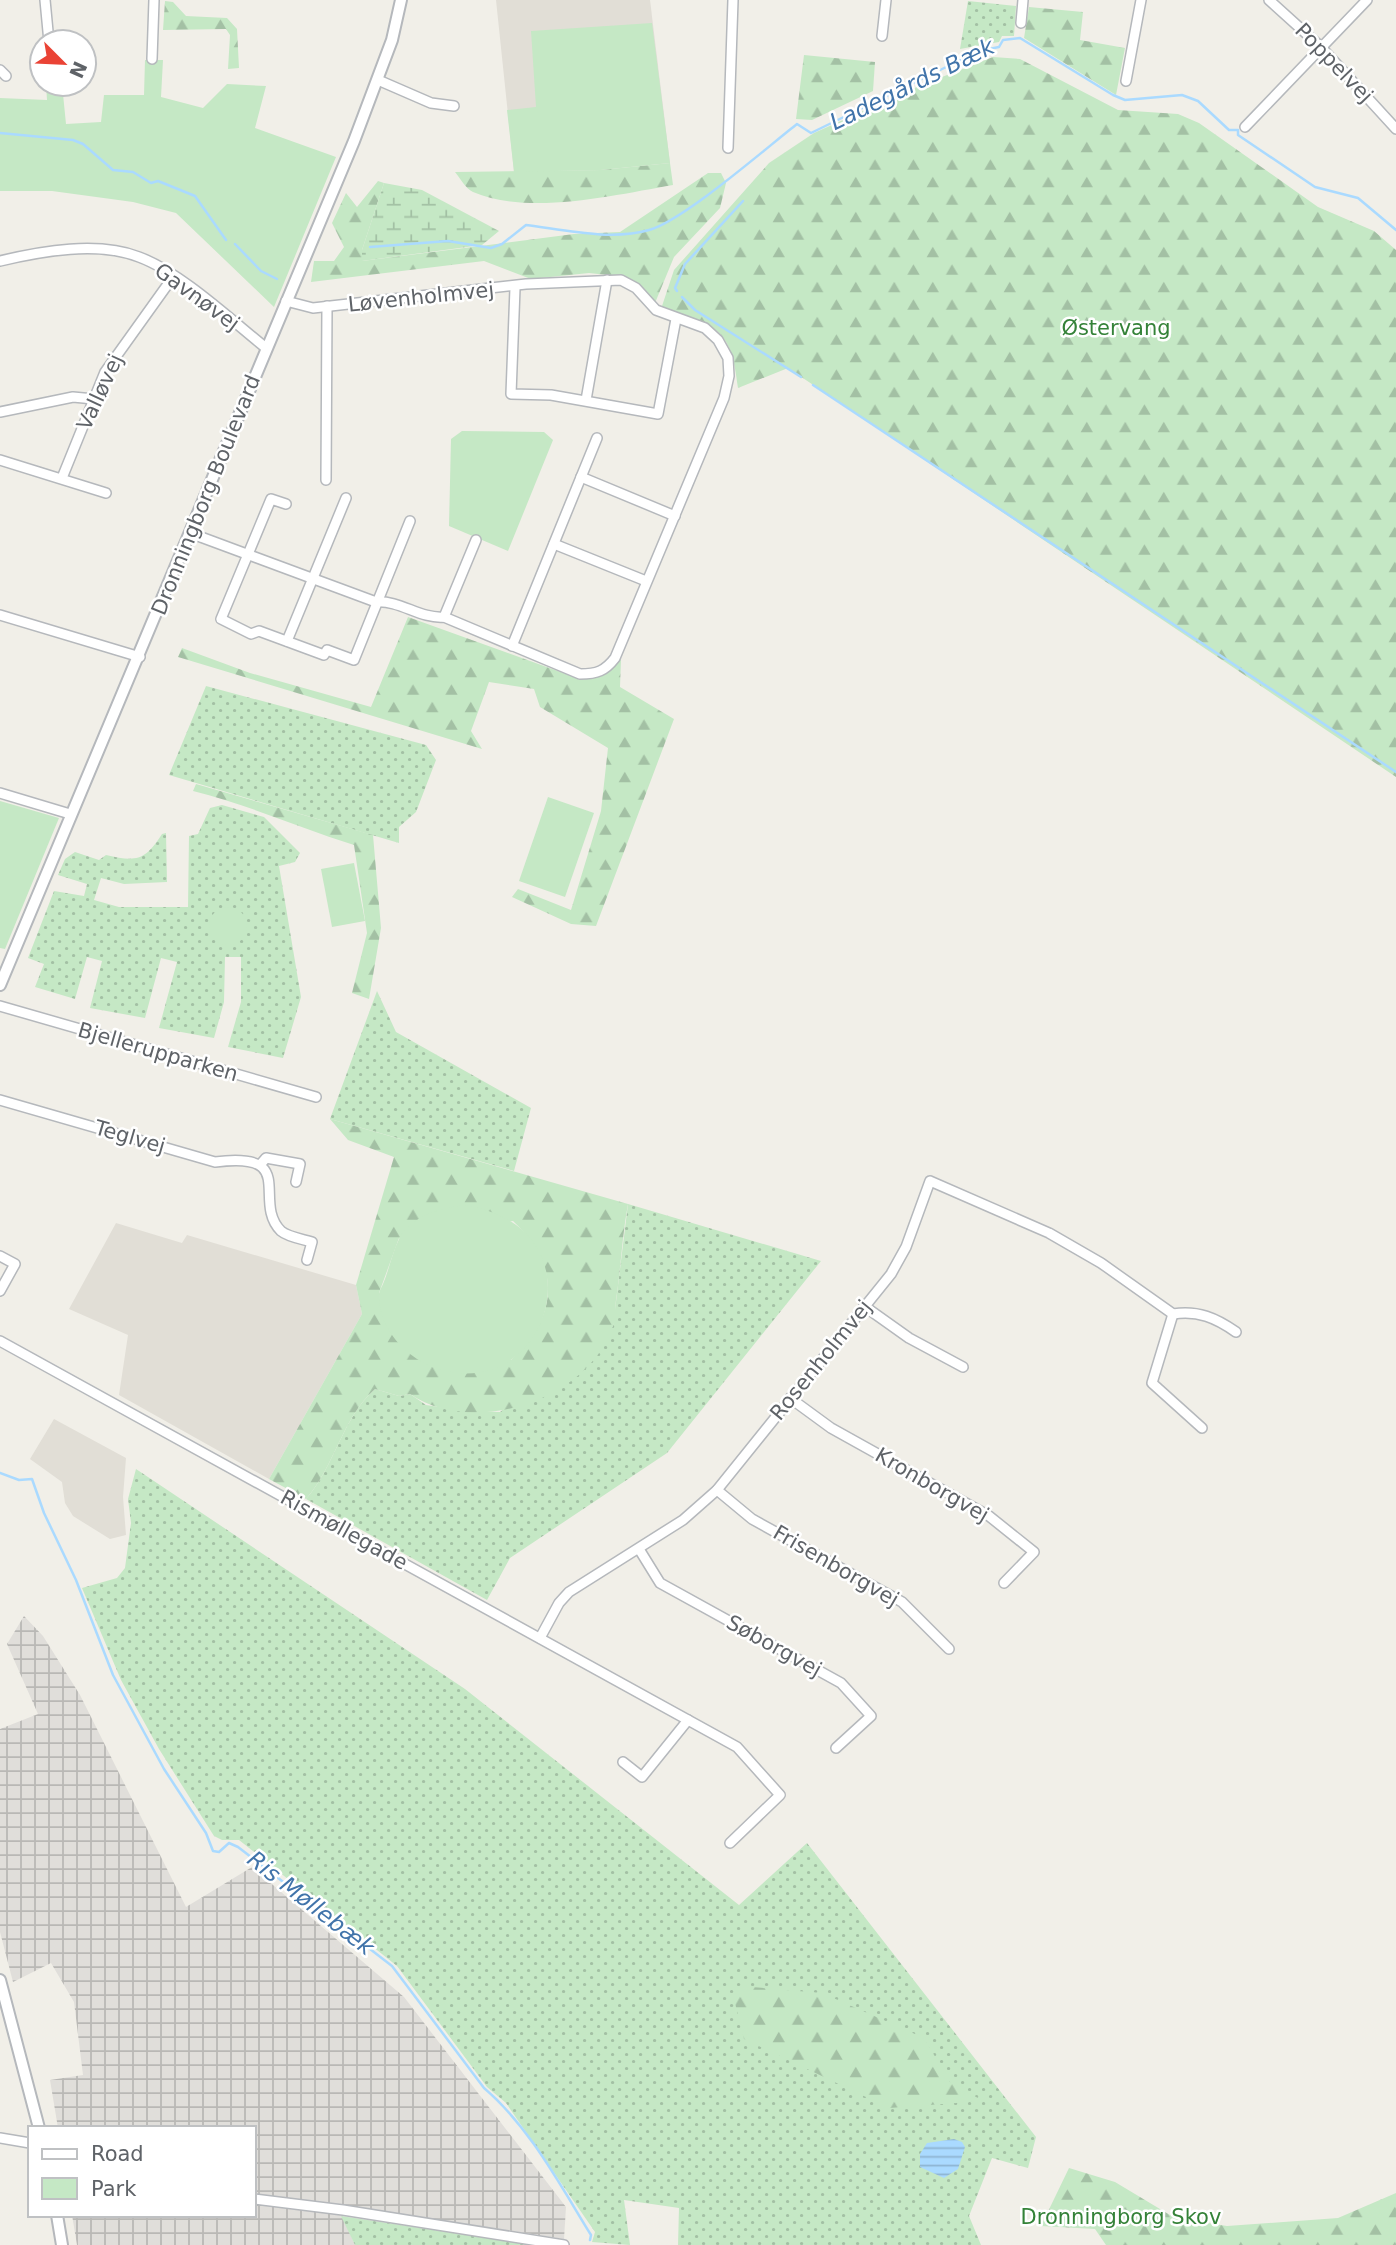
<svg xmlns="http://www.w3.org/2000/svg" width="1396" height="2245" viewBox="0 0 1396 2245" font-family="'DejaVu Sans',sans-serif">
<defs>
<pattern id="industrial-grid" width="8" height="8" patternUnits="userSpaceOnUse" patternTransform="scale(1.75)"><rect width="8" height="8" fill="#e0deda"/><path d="M0 4h8M4 0v8" fill="none" stroke="#b9b8b5"/></pattern>
<pattern id="grass-dots" width="8" height="8" patternUnits="userSpaceOnUse" patternTransform="scale(1.75)"><rect width="8" height="8" fill="#c5e8c5"/><path d="M2 2h.1M6 6h.1" fill="none" stroke="#a3c0a4" stroke-width="1.8" stroke-linecap="round"/></pattern>
<pattern id="forest-firs" width="22" height="20" patternUnits="userSpaceOnUse" patternTransform="scale(1.75)"><rect width="22" height="20" fill="#c5e8c5"/><path d="M5 1l3.5 6h-7zM16 11l3.5 6h-7z" fill="#a3c0a4"/></pattern>
<pattern id="wetland-marsh" width="20" height="14" patternUnits="userSpaceOnUse" patternTransform="scale(1.75)"><rect width="20" height="14" fill="#c5e8c5"/><path d="M1 5h8M5 5V1M11 12h8M15 12V8" fill="none" stroke="#a3c0a4"/></pattern>
<pattern id="water-rules" width="6" height="5" patternUnits="userSpaceOnUse" patternTransform="scale(1.75)"><rect width="6" height="5" fill="#aadaff"/><path d="M0 2.5h6" fill="none" stroke="#8eb4d2"/></pattern>
</defs>
<rect width="100%" height="100%" fill="#f1efe8"/>
<path fill="url(#industrial-grid)" d="M24,1616l19,20 37,59 106,212 66,-40 152,130 162,210 -2,32 -227,-35 18,41h-278l-5,-30h182v-87h-196l-8,-48 33,-5 -9,-73 -23,-39 -38,19 -13,-50v-203l38,-15 -31,-70z"/>
<g fill="#e1ded6">
<path d="M496,0h154l20,163 -156,9z"/>
<path d="M116,1223l66,20 5,-8 169,50 6,29 -93,165 -150,-84 9,-60 -59,-26z"/>
<path d="M54,1419l72,39 -3,39 3,38 -16,4 -37,-23 -8,-13 -3,-21 -32,-23z"/>
</g>
<g fill="url(#grass-dots)">
<path d="M968,1l48,5 -2,30h-12l-3,6 -39,7z"/>
<path d="M206,686l220,59 10,15 -20,52 -17,15v16l-230,-68z"/>
<path d="M222,805l42,12 36,36 -5,9 -16,4 22,131 -18,61 -55,-11 13,-45v-45h-16l-1,45 -10,36 -55,-10 18,-66 -16,-4 -16,60 -55,-10 12,-47 -15,-4 -12,42 -40,-12 9,-23 -16,-6 26,-67 30,5 3,-12 -29,-9 7,-16 10,-7 24,8 7,-5c30,7 39,6 56,-21l4,-1 1,49 -43,2 -23,-6 -7,22 25,7h69l1,-71 9,-2 12,-26z"/>
<path d="M377,991l19,41 135,76 -17,63 -184,-52z"/>
<path d="M628,1204l193,57 -154,192 -157,105 -23,42 -181,-101c29,-33 36,-81 69,-110l24,7 11,-2 16,11 39,6 35,1 113,-86z"/>
<path d="M136,1469l329,220 274,216 68,-62 229,294 -8,31 -36,-10 -23,58 12,29h-303l1,-37 -55,-8 6,45 -38,-3 3,-10 -89,-129 -19,-16 -90,-121 -158,-126h-17l-8,-4 -55,-87 -38,-69 -39,-92 35,-10 8,-10 6,-45 -3,-24z"/>
<path d="M341,2216l192,29h-178z"/>
</g>
<g fill="url(#forest-firs)" fill-rule="evenodd">
<path d="M165,1l8,1 13,14 41,2 10,11 2,39 -11,1 2,-34 -4,-6 -63,1z"/>
<path d="M1029,7l54,5 -3,28 45,8 -9,47 -92,-57z"/>
<path d="M804,55l71,7 -2,29 -61,29 -16,-1z"/>
<path d="M993,57l27,2 98,51 60,4 21,9 119,84 56,24 22,19v527l-608,-409 -50,20c-7,-62 -22,-63 -77,-79l13,-39 95,-107 45,-30 105,-47z"/>
<path d="M670,163l3,22c-59,10 -143,31 -200,7 -7,-3 -13,-14 -18,-20l146,-2z"/>
<path d="M708,173h13l5,10 -6,25 -46,49 -19,46 -29,-26 -37,-4 -58,6 -47,-18 -173,21 3,-21h20l10,-14 -12,-24 14,-30 11,14 21,-26 6,2 -22,67v11l212,-27 46,-2z"/>
<path d="M408,617l172,62c19,-2 29,-5 41,-20l-1,28 54,32 -78,207 -25,-2 -59,-27 6,-8 53,21 30,-99 7,-63 -68,-41 -6,-18 -45,-7 -18,49 11,18 -304,-92 4,-9 68,25 121,34z"/>
<path d="M196,784l177,51 8,93 -12,71 -17,-6 15,-60 -13,-88c-54,-17 -105,-40 -161,-54z"/>
<path d="M330,1119l298,85c-6,32 -7,64 -12,96 -1,8 0,19 -3,26 -25,75 -140,111 -203,68l-11,2 -24,-7c-33,29 -40,77 -69,110l-37,-20 93,-165 -6,-29 38,-128 -46,-17zM513,1221c48,46 46,94 -2,139l-131,-60 -1,-7 20,-55z"/>
<path d="M740,1986l82,7 102,45 26,44 33,19 -94,7 -145,-69 -11,-44z"/>
<path d="M1069,2168l46,14 60,36 52,8 111,-8 58,-25v52h-290l-11,-16 -54,-3z"/>
</g>
<path fill="url(#wetland-marsh)" d="M384,183l38,7 77,41 -17,14 -120,16v-11z"/>
<g fill="#c5e8c5">
<path d="M652,23l18,140 -69,7 -87,2 -7,-62 29,-3 -5,-76z"/>
<path d="M145,60h18l-2,37 42,11 24,-24 39,2 -11,42 81,29 -62,150 -98,-94 -43,-11 -81,-11h-52v-93l47,2 -1,-16h16l4,40 35,-2 3,-27h40z"/>
<path d="M462,431l82,1 9,8 -45,111 -59,-25 2,-87z"/>
<path d="M548,797l46,16 -29,84 -46,-16z"/>
<path d="M0,801l59,17 -54,131 -5,-1z"/>
<path d="M354,863l11,58 -33,6 -11,-58z"/>
<circle cx="228" cy="926" r="19"/>
<path d="M462,1205c141,19 90,195 -20,165 -23,-6 -45,-23 -56,-45 -5,-9 -7,-21 -7,-31 0,-2 3,-8 4,-10 6,-14 9,-31 16,-45 2,-5 9,-13 14,-16 14,-12 32,-14 49,-18z"/>
</g>
<path fill="url(#water-rules)" d="M954,2139l8,3 3,5 -7,22 -14,9 -24,-11v-13l7,-11z"/>
<g fill="none" stroke-linecap="round" stroke-linejoin="round">
<g stroke="#aadaff" stroke-width="2.5">
<path d="M0,133l73,7 10,4 30,26 20,2 18,11 7,-2 37,15 31,44"/>
<path d="M235,244l26,27 16,8"/>
<path d="M370,247l78,-6 43,7 11,-4 24,-19c39,5 85,16 123,5 35,-10 116,-81 148,-106l14,9 168,-82 20,-4 4,-7 17,-2 93,57 12,5 57,-5 16,6 31,29h9v5l77,52 43,11 38,32"/>
<path d="M677,291l-2,-3 10,-24 58,-63"/>
<path d="M682,297l13,13 106,67"/>
<path d="M813,385l583,387"/>
<path d="M0,1473l19,7 13,-1 12,34 32,67 37,95 51,94 42,64 7,18 6,1 10,-9 9,4 154,119 92,122c45,38 76,97 107,147l-1,5"/>
</g>
<defs>
<g id="minor">
<path d="M45,0l4,42"/>
<path d="M1269,0l52,47 75,82"/>
<path d="M1021,23l2,-23"/>
<path d="M882,36l4,-36"/>
<path d="M152,59l2,-59"/>
<path d="M0,70l6,6"/>
<path d="M378,80l53,23 23,3"/>
<path d="M1126,81l15,-81"/>
<path d="M1245,127l122,-127"/>
<path d="M728,148l5,-148"/>
<path d="M0,261c42,-10 98,-20 139,-4 41,15 92,63 127,91"/>
<path d="M515,288l-4,106 40,1 107,19 18,-95"/>
<path d="M586,400l21,-120"/>
<path d="M0,412l73,-15 21,2"/>
<path d="M0,460l106,33"/>
<path d="M581,477l94,39"/>
<path d="M62,478l43,-106 68,-95"/>
<path d="M326,480l1,-174"/>
<path d="M286,504l-15,-5 -50,120 30,15 8,-3 65,24 3,-5 27,10 56,-139"/>
<path d="M190,533l186,69c24,-2 44,17 68,15l136,57c17,0 25,-3 35,-16l109,-260 5,-22 -1,-18 -10,-18 -13,-12 -49,-18 -20,-22 -15,-8 -95,4 -213,24 -27,-7"/>
<path d="M554,544l92,37"/>
<path d="M0,615l140,42"/>
<path d="M444,617l32,-77"/>
<path d="M287,641l59,-143"/>
<path d="M512,646l85,-208"/>
<path d="M0,793l70,21"/>
<path d="M0,1006l316,91"/>
<path d="M0,1100l215,62c85,-11 36,39 66,69 7,6 21,8 31,11l-5,18"/>
<path d="M260,1165l6,-7 34,6 -4,18"/>
<path d="M0,1256l15,8 -15,27"/>
<path d="M864,1306l45,32 54,29"/>
<path d="M1173,1314l-21,69 50,45"/>
<path d="M0,1341l737,406 43,48 -50,48"/>
<path d="M790,1398l41,30 158,88 45,36 -30,31"/>
<path d="M717,1490l35,29 150,83 47,47"/>
<path d="M639,1549l21,34 181,100 30,33 -35,32"/>
<path d="M540,1638l19,-35 10,-11 114,-72 34,-30 174,-216 15,-27 24,-66 119,52 52,30 72,51c25,-4 43,4 63,18"/>
<path d="M623,1762l19,15 46,-57"/>
<path d="M0,2138l30,5"/>
<path d="M254,2199l89,11 221,35"/>
</g>
<g id="tertiary">
<path d="M0,985l354,-844 38,-101 9,-40"/>
<path d="M0,1980l39,148"/>
<path d="M57,2215l5,30"/>
</g>
</defs>
<use href="#minor" stroke="#b5b8bc" stroke-width="12"/>
<use href="#tertiary" stroke="#b5b8bc" stroke-width="14"/>
<use href="#minor" stroke="#fff" stroke-width="9"/>
<use href="#tertiary" stroke="#fff" stroke-width="10"/>
</g>
<g text-anchor="middle" dominant-baseline="central" stroke-width="5" stroke-linejoin="round" paint-order="stroke">
<g font-size="21" fill="#5f6368" stroke="#fff">
<text transform="translate(1334 63) rotate(46)">Poppelvej</text>
<text transform="translate(197 297) rotate(36)">Gavnøvej</text>
<text transform="translate(421 297) rotate(-6)">Løvenholmvej</text>
<text transform="translate(100 392) rotate(-65)">Valløvej</text>
<text transform="translate(206 495) rotate(-68)">Dronningborg Boulevard</text>
<text transform="translate(158 1052) rotate(16)">Bjellerupparken</text>
<text transform="translate(130 1137) rotate(16)">Teglvej</text>
<text transform="translate(821 1360) rotate(-51)">Rosenholmvej</text>
<text transform="translate(932 1485) rotate(30)">Kronborgvej</text>
<text transform="translate(344 1530) rotate(29)">Rismøllegade</text>
<text transform="translate(836 1566) rotate(30)">Frisenborgvej</text>
<text transform="translate(774 1646) rotate(29)">Søborgvej</text>
</g>
<g font-size="21" fill="#348238" stroke="#fff">
<text x="1116" y="328">Østervang</text>
<text x="1121" y="2217">Dronningborg Skov</text>
</g>
<g font-size="23" font-style="italic" fill="#4174aa" stroke="#fff">
<text transform="translate(912 84) rotate(-26)">Ladegårds Bæk</text>
<text transform="translate(311 1903) rotate(38)">Ris Møllebæk</text>
</g>
</g>
<rect x="28" y="2126" width="228" height="91" fill="#ffffff" stroke="#bfc1c3" stroke-width="2"/>
<rect x="42" y="2149" width="35" height="10" fill="#ffffff" stroke="#bfc1c3" stroke-width="2"/>
<text x="91" y="2161" font-size="21" fill="#5f6368">Road</text>
<rect x="42" y="2178" width="35" height="21" fill="#c5e8c5" stroke="#bfc1c3" stroke-width="2"/>
<text x="91" y="2196" font-size="21" fill="#5f6368">Park</text>
<g transform="translate(63 63) rotate(114)"><circle r="33" fill="#ffffff" stroke="#bfc1c3" stroke-width="2"/>
<path d="M0-5L12 26L0 18L-12 26Z" fill="#ea4335"/>
<text y="-10" font-size="19" font-weight="bold" text-anchor="middle" fill="#5f6368">N</text>
</g>
</svg>
